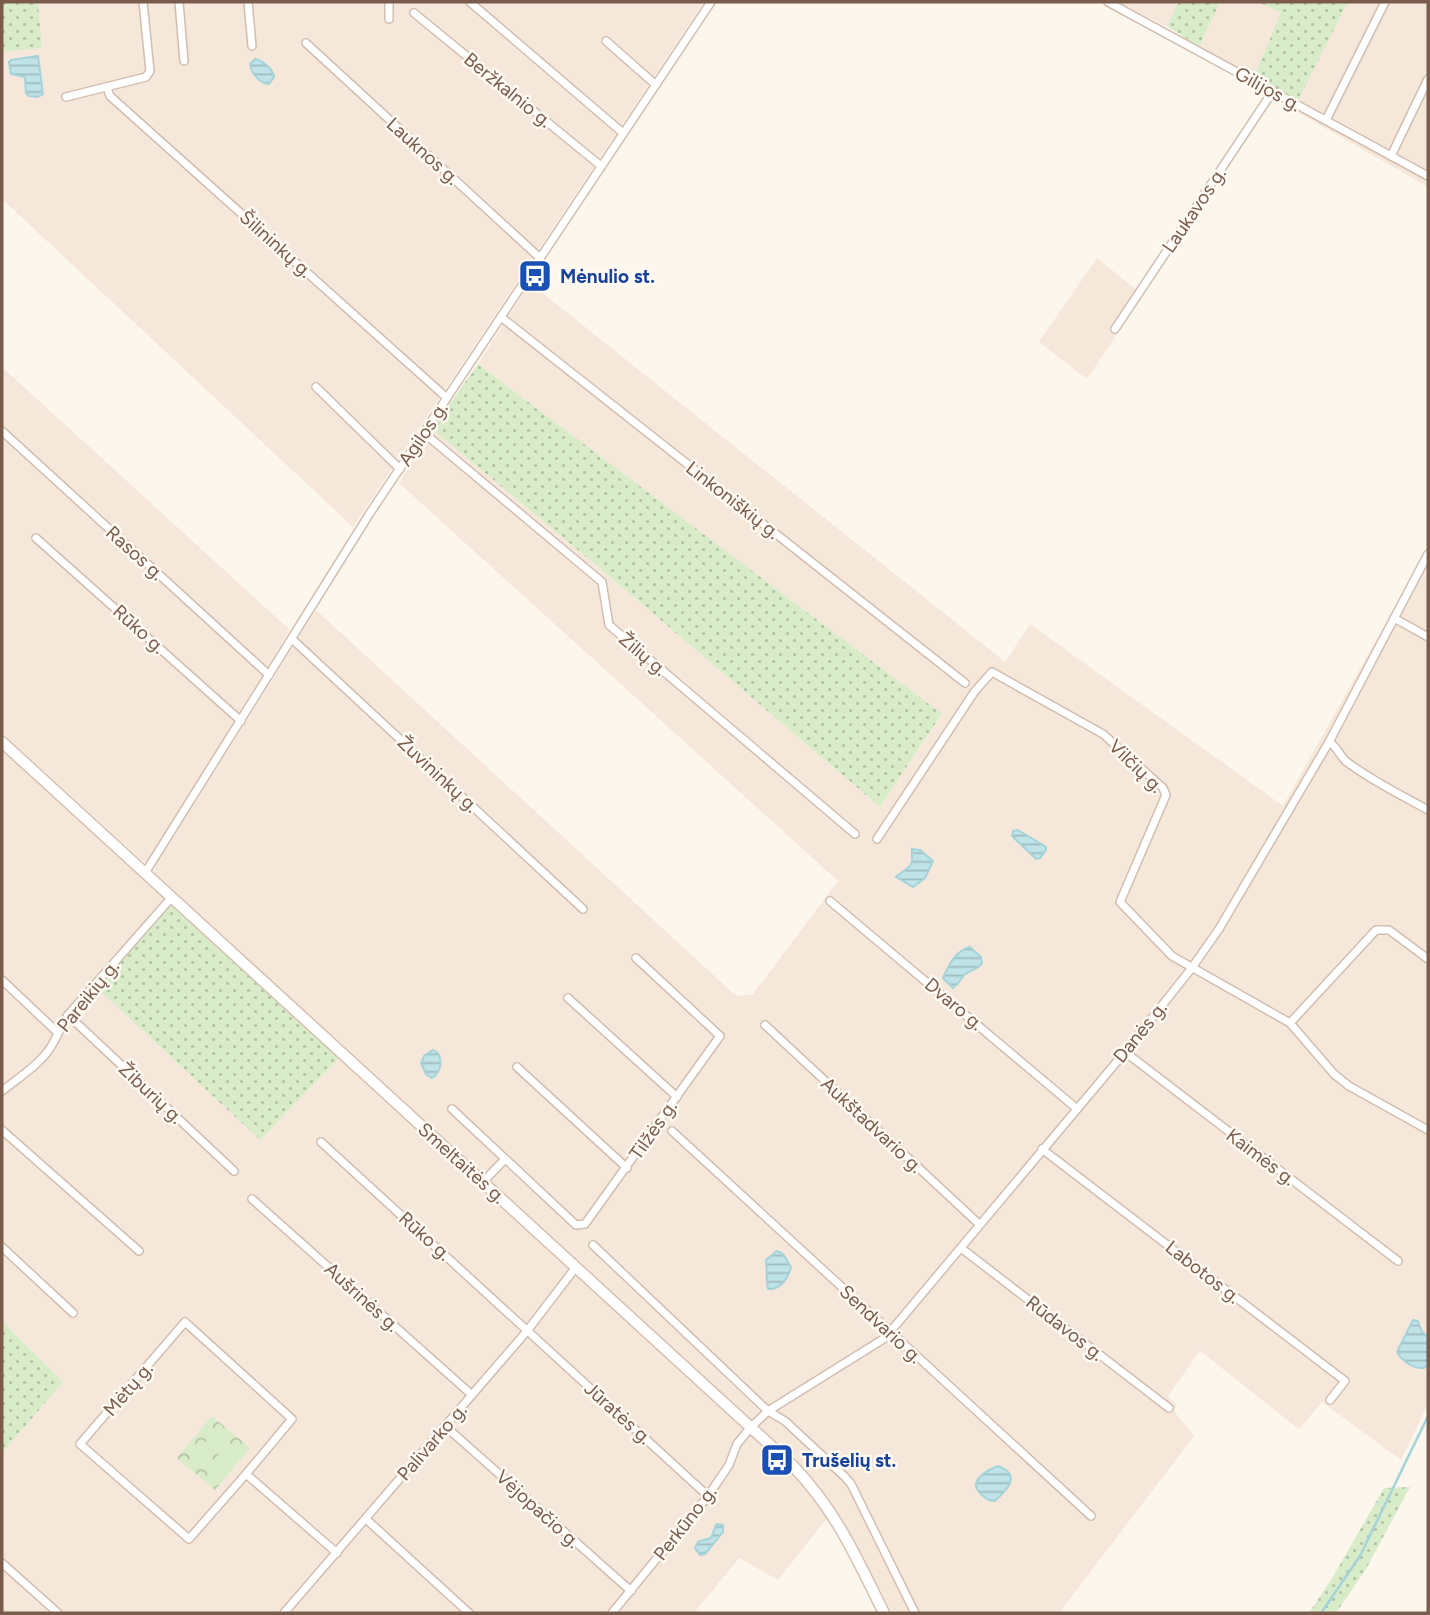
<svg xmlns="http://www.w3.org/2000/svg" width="1430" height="1615" viewBox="0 0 1430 1615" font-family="Figtree,sans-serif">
<defs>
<pattern id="grass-dots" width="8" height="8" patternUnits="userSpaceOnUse" patternTransform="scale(1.75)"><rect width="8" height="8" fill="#d8ecc9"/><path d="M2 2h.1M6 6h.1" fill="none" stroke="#b4c2a5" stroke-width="1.8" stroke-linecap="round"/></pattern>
<pattern id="park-crowns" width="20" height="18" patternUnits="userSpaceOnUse" patternTransform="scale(1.75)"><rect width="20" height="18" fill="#d8ecc9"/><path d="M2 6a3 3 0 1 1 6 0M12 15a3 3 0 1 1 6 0" fill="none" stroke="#b4c2a5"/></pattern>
<pattern id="water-rules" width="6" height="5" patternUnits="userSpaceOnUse" patternTransform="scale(1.75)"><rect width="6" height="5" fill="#bfe3e8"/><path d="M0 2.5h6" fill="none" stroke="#a0bbbe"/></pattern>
</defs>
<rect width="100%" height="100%" fill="#fdf6ec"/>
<g fill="#f5e8da">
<path d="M38,2h666l-351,525 -351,-328v-147l40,-4z"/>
<path d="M1115,2h63l-11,24z"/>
<path d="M1220,2h38l24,11 -28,64 -55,-30z"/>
<path d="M1348,2h80v185l-136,-78z"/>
<path d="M1097,258l46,37 -56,84 -48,-37z"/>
<path d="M530,283l475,379 25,-38 253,182 145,-258v856l-27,56 -79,-58 -23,27 -99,-78 -32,45 9,9 -3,6 20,25 -135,177h-170l-42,-85 -17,-27 -34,-39 -641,-585v-10l161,-257 417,383 6,3 14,-2 85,-113 -439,-398 33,-54 177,147 271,231 62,-92 -464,-351z"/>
<path d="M2,367l288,263 -141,231 -5,1 -142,-129z"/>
<path d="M2,749l168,154 90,237 80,-83 459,420 29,40 -50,63 -39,-22 -45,55h-692v-160l60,-71 -60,-61z"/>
</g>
<g fill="url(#grass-dots)">
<path d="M2,2h36l4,46 -40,4z"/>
<path d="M1178,2h42l-21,45 -32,-21z"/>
<path d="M1258,2h90l-50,98 -44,-23 27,-64z"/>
<path d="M478,364l464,350 -62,93 -271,-231 -177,-147z"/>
<path d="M170,903l170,154 -80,83 -164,-153z"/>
<path d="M2,1321l61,61 -61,71z"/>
<path d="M1410,1487l-44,82 -30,44h-27l22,-33 53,-92z"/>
</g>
<path fill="url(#park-crowns)" d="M212,1416l38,32 -35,42 -38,-32z"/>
<path fill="#d8ecc9" d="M216,1431l22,20 -11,12 -22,-20z"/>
<g fill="url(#water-rules)" stroke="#a5d3da" stroke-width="2">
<path d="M38,56l5,38 -5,3 -9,-1 -3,-3 -1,-16 -14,-3 -2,-12 2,-2z"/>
<path d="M255,59c8,2 18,10 19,18l-5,7c-9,0 -18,-11 -19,-20z"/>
<path d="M1018,830l28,17v3l-6,8 -4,1 -24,-23 1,-5z"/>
<path d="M912,849l8,1 13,11 -8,17 -12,9 -17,-10 14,-11 2,-5z"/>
<path d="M970,947l11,10 1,6c-5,8 -12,6 -18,12 -5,6 -5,9 -11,13l-10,-10c6,-13 12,-27 27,-31z"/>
<path d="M433,1050l5,3c5,10 2,20 -6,25l-6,-4 -5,-11 3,-7z"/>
<path d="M777,1251l6,3 8,13c-3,11 -10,23 -23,22 -2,-9 -1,-19 -2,-29z"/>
<path d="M1413,1320l5,1 4,11 6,5v27l-4,4c-11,1 -22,-7 -27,-16z"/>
<path d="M998,1466c24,9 9,24 -3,35 -7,0 -10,-3 -15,-8 -12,-12 7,-23 18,-27z"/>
<path d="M718,1524l5,1v7l-18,22 -5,1 -5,-7c4,-11 7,-6 16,-10l5,-13z"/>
</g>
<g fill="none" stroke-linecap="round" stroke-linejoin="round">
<path stroke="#a5d3da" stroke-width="2.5" d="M1321,1613l39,-57 68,-140"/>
<defs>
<g id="street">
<path d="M179,2l5,59"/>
<path d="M248,2l4,44"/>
<path d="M470,2l153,131"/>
<path d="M1108,2l320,174"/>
<path d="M414,13l187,153"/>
<path d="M389,19v-17"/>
<path d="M606,41l50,44"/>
<path d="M306,43l234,215"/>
<path d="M107,88l3,8 337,302"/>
<path d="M66,97l80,-20 4,-6 -7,-69"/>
<path d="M1326,120l59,-118"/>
<path d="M1391,156l37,-77"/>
<path d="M501,317l464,366"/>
<path d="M1115,329l158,-238"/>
<path d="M316,387l84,82"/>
<path d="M2,431l267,244"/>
<path d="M424,433l178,149 7,43 246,209"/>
<path d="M36,538l205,183"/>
<path d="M1394,618l34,19"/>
<path d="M293,640l290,269"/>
<path d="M1329,742c9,5 10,14 18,20 25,19 54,33 81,48"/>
<path d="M877,839l98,-148 17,-19 111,62 60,54 3,7 -46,107 52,54 118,67 44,51 15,12 79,44"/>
<path d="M145,873l225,-360 341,-511"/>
<path d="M830,901l246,207"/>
<path d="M2,980l55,52"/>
<path d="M568,998l109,99"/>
<path d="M68,1015l166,156"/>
<path d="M1290,1023l86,-93h13l39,29"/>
<path d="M765,1025l214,199"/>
<path d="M1125,1052l273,209"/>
<path d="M517,1067l110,101"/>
<path d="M2,1091c16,-13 39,-27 50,-46 6,-10 9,-20 16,-30l104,-118"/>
<path d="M452,1109l124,116 9,-1 135,-188 -84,-78"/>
<path d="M2,1130l137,121"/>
<path d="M672,1131l419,385"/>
<path d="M321,1142l387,354"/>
<path d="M1042,1149l303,232 -15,19"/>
<path d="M483,1182l22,-23"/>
<path d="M252,1199l220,196"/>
<path d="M593,1245l175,166 17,10 60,56 6,7 64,129"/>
<path d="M2,1247l71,66"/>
<path d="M961,1248l208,160"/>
<path d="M445,1426l186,165"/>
<path d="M246,1474l-57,65 -109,-95 105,-122 107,97 -46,55 91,79"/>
<path d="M366,1519l103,94"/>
<path d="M2,1563l56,50"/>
<path d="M284,1613l243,-282 49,-64"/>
<path d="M612,1613l96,-117 21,-31 8,-21 14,-17 17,-16 117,-73 240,-286 66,-83 28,-40 110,-187 99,-188"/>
</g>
<path id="secondary" d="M2,742l791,724c44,46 63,91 91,147"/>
</defs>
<use href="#street" stroke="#d1beb0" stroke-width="10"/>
<use href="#secondary" stroke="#d6c0b0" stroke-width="13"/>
<use href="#street" stroke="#fff" stroke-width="7"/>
<use href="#secondary" stroke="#fff" stroke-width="10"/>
</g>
<defs>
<symbol id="bus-square" viewBox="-11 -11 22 22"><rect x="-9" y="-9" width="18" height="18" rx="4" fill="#1a4fb4" stroke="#fffaf3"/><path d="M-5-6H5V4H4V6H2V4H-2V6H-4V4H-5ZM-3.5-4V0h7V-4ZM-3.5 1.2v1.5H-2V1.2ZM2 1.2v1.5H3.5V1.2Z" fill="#fff"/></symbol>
</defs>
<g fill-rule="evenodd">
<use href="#bus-square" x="516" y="257" width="38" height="38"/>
<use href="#bus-square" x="758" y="1441" width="38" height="38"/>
</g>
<g text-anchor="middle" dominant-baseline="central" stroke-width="5" stroke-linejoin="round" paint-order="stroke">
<g font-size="19" fill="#7a5c4d" stroke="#fffaf3">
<text transform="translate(1268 89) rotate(29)">Gilijos g.</text>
<text transform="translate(508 90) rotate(39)">Beržkalnio g.</text>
<text transform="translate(423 151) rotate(42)">Lauknos g.</text>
<text transform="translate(1194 210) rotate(-56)">Laukavos g.</text>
<text transform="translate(276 244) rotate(42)">Šilininkų g.</text>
<text transform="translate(423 434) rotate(-56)">Agilos g.</text>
<text transform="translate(733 500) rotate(38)">Linkoniškių g.</text>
<text transform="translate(135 553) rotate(42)">Rasos g.</text>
<text transform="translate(139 629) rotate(42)">Rūko g.</text>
<text transform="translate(643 654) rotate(40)">Žilių g.</text>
<text transform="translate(1136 766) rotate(44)">Vilčių g.</text>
<text transform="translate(438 774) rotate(43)">Žuvininkų g.</text>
<text transform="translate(88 996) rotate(-51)">Pareikių g.</text>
<text transform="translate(954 1004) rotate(40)">Dvaro g.</text>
<text transform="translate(1140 1032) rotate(-51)">Danės g.</text>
<text transform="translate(151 1093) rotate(43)">Žiburių g.</text>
<text transform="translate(872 1125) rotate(43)">Aukštadvario g.</text>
<text transform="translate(653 1130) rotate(-55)">Tilžės g.</text>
<text transform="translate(1261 1157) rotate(37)">Kaimės g.</text>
<text transform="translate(462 1163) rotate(42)">Smeltaitės g.</text>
<text transform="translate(425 1236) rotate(42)">Rūko g.</text>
<text transform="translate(1203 1272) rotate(38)">Labotos g.</text>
<text transform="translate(362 1297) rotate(42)">Aušrinės g.</text>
<text transform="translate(881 1324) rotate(43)">Sendvario g.</text>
<text transform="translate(1065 1328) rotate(38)">Rūdavos g.</text>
<text transform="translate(128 1389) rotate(-49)">Mėtų g.</text>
<text transform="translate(618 1413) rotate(42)">Jūratės g.</text>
<text transform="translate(432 1442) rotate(-49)">Palivarko g.</text>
<text transform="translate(538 1509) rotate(42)">Vėjopačio g.</text>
<text transform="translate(685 1523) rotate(-52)">Perkūno g.</text>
</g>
<g font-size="19" font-weight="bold" fill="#164399" stroke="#fffaf3" text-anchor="start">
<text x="560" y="276">Mėnulio st.</text>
<text x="802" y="1460">Trušelių st.</text>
</g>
</g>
<rect width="1430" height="1615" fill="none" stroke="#7a5c4d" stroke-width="7"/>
</svg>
